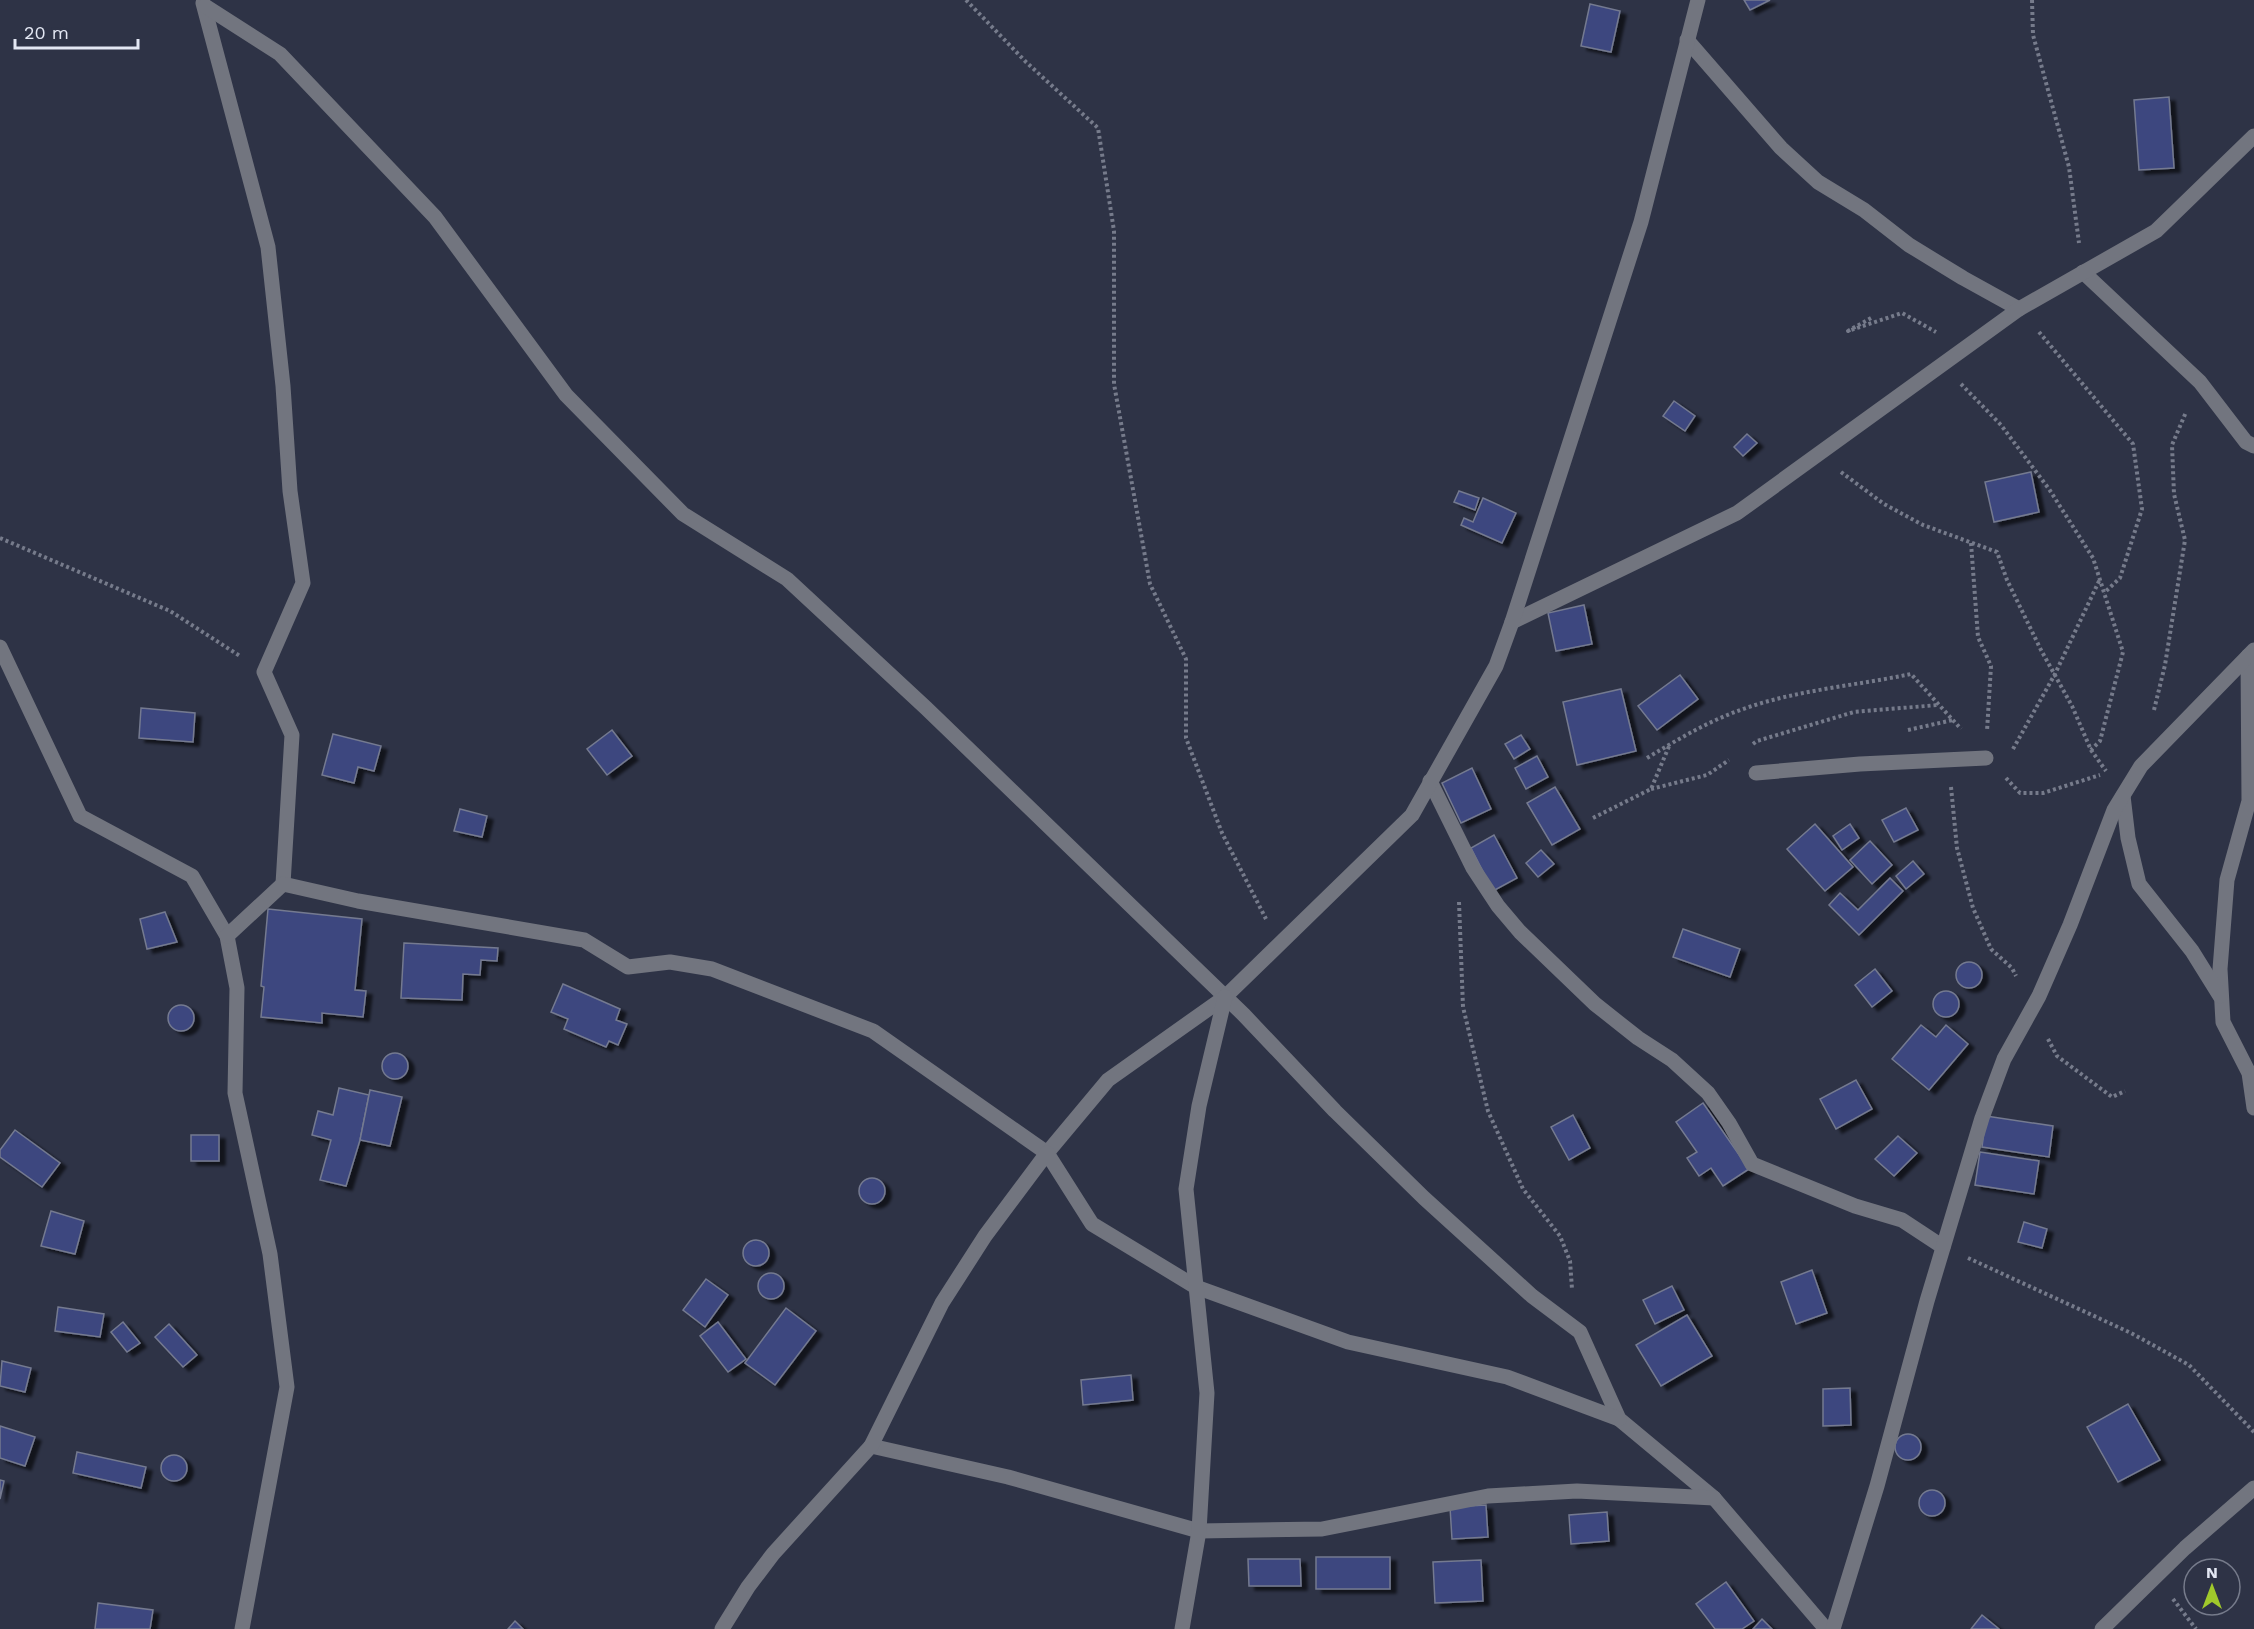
<svg xmlns="http://www.w3.org/2000/svg" width="2254" height="1629" viewBox="0 0 2254 1629" font-family="'Work Sans',sans-serif">
<defs>
<filter id="shadow"><feDropShadow dx="6" dy="4" stdDeviation="1.5" flood-color="#0009"/></filter>
</defs>
<rect width="100%" height="100%" fill="#2e3346"/>
<g fill="#3c467f" stroke="#747a90" stroke-width="1.5" filter="url(#shadow)">
<path d="M1744,0h26l-20,10z"/>
<path d="M1590,4l30,7 -9,41 -30,-6z"/>
<path d="M2169,97l5,71 -35,2 -5,-70z"/>
<path d="M1674,401l21,15 -10,15 -22,-15z"/>
<path d="M1747,434l10,9 -14,13 -9,-9z"/>
<path d="M2031,472l8,40 -45,10 -9,-40z"/>
<path d="M1459,491l20,7 -4,12 -21,-8z"/>
<path d="M1483,498l33,15 -14,30 -41,-18 3,-7 9,4z"/>
<path d="M1584,605l8,39 -36,7 -8,-38z"/>
<path d="M1680,675l18,24 -41,31 -19,-24z"/>
<path d="M1621,689l15,62 -59,14 -14,-63z"/>
<path d="M141,708l54,5 -2,29 -54,-4z"/>
<path d="M612,730l20,26 -25,19 -20,-26z"/>
<path d="M333,734l48,12 -7,25 -16,-4 -4,16 -32,-8z"/>
<path d="M1521,735l9,14 -16,10 -9,-15z"/>
<path d="M1537,756l11,21 -22,12 -11,-21z"/>
<path d="M1472,768l19,41 -30,14 -19,-40z"/>
<path d="M1555,787l25,42 -28,16 -25,-42z"/>
<path d="M1906,808l12,22 -24,12 -12,-22z"/>
<path d="M460,809l27,7 -5,21 -28,-6z"/>
<path d="M1815,824l38,43 -28,24 -38,-42z"/>
<path d="M1850,824l9,14 -17,12 -9,-14z"/>
<path d="M1494,835l23,43 -24,13 -22,-43z"/>
<path d="M1870,841l22,24 -20,19 -22,-24z"/>
<path d="M1541,850l13,14 -16,13 -12,-14z"/>
<path d="M1913,861l11,13 -18,15 -10,-13z"/>
<path d="M1890,878l13,13 -44,44 -30,-30 11,-12 18,17z"/>
<path d="M268,909l94,10 -7,71 11,1 -3,26 -41,-4v10l-61,-6 3,-30 -3,-1z"/>
<path d="M165,912l12,30 -30,7 -7,-30z"/>
<path d="M1683,929l57,20 -10,28 -57,-20z"/>
<path d="M404,943l94,5 -1,13 -16,-1 -1,15 -17,-1 -1,26 -61,-2z"/>
<circle cx="1969" cy="975" r="13"/>
<path d="M1875,969l17,22 -20,16 -17,-22z"/>
<path d="M563,984l57,25 -4,11 11,4 -9,21 -9,-4 -3,6 -42,-18 4,-10 -17,-7z"/>
<circle cx="1946" cy="1004" r="13"/>
<circle cx="181" cy="1018" r="13"/>
<path d="M1921,1025l15,12 10,-12 22,19 -39,46 -37,-31z"/>
<circle cx="395" cy="1066" r="13"/>
<path d="M1856,1080l16,29 -36,20 -16,-30z"/>
<path d="M339,1088l30,7 -9,45 -14,46 -26,-6 11,-40 -19,-5 6,-24 15,4z"/>
<path d="M370,1090l32,7 -12,49 -30,-6z"/>
<path d="M1703,1103l46,66 -26,17 -12,-18 -12,8 -12,-18 10,-6 -21,-30z"/>
<path d="M1573,1115l17,33 -21,12 -18,-33z"/>
<path d="M1986,1116l67,10 -4,31 -67,-10z"/>
<path d="M15,1130l45,33 -18,24 -42,-30v-7z"/>
<rect x="191" y="1135" width="28" height="26"/>
<path d="M1898,1136l19,17 -23,23 -19,-17z"/>
<path d="M1980,1152l59,9 -5,33 -59,-9z"/>
<circle cx="872" cy="1191" r="13"/>
<path d="M51,1211l33,10 -9,33 -34,-8z"/>
<path d="M2024,1222l23,7 -5,19 -24,-6z"/>
<circle cx="756" cy="1253" r="13"/>
<path d="M1812,1270l15,43 -31,11 -15,-42z"/>
<circle cx="771" cy="1286" r="13"/>
<path d="M706,1279l22,16 -23,32 -22,-17z"/>
<path d="M1672,1286l12,24 -29,14 -12,-24z"/>
<path d="M58,1307l46,7 -4,23 -45,-6z"/>
<path d="M786,1308l30,23 -41,54 -30,-22z"/>
<path d="M1687,1315l25,41 -51,30 -25,-41z"/>
<path d="M123,1322l17,21 -13,9 -16,-20z"/>
<path d="M718,1322l28,37 -18,13 -28,-36z"/>
<path d="M169,1324l28,31 -14,12 -28,-30z"/>
<path d="M2,1361l29,7 -6,24 -25,-6z"/>
<path d="M1131,1375l2,25 -50,5 -2,-25z"/>
<path d="M1850,1388l1,37 -28,1v-37z"/>
<path d="M2128,1404l32,56 -42,22 -31,-55z"/>
<path d="M0,1426l35,11 -10,29 -25,-8z"/>
<circle cx="1908" cy="1447" r="13"/>
<path d="M77,1452l69,15 -5,21 -68,-15z"/>
<circle cx="174" cy="1468" r="13"/>
<path d="M0,1480l4,1 -4,18z"/>
<circle cx="1932" cy="1503" r="13"/>
<path d="M1486,1505l2,32 -36,2 -2,-32z"/>
<path d="M1607,1512l2,29 -38,3 -2,-29z"/>
<rect x="1316" y="1557" width="74" height="32"/>
<path d="M1248,1559h52l1,27h-52z"/>
<path d="M1481,1560l2,41 -48,2 -2,-41z"/>
<path d="M1726,1582l28,39 -12,8h-27l-19,-25z"/>
<path d="M98,1603l55,7 -3,19h-55z"/>
<path d="M1982,1615l17,14h-28z"/>
<path d="M1762,1619l10,10h-19z"/>
<path d="M515,1621l8,8h-15z"/>
</g>
<g fill="none" stroke-linecap="round" stroke-linejoin="round">
<g stroke="#767b8b" stroke-width="4" stroke-dasharray="3 3" stroke-linecap="butt">
<path d="M966,0l60,62 72,66 16,103v153l36,200 36,75v79l36,95 44,86"/>
<path d="M2032,0l1,35 36,132 10,76"/>
<path d="M1871,318l-23,13 54,-18 34,19"/>
<path d="M2039,332l94,112 9,65 -22,69 -16,15"/>
<path d="M1961,384l40,41 48,64 44,69 30,94 -23,89 -9,9"/>
<path d="M1841,472l43,32 39,21 74,27 10,28 34,70 31,56 19,44 15,21"/>
<path d="M0,538l170,73 70,45"/>
<path d="M1971,543l7,94 13,29 -4,65"/>
<path d="M2154,710l11,-45 20,-125 -11,-46 -2,-49 14,-33"/>
<path d="M1908,730l45,-10"/>
<path d="M1753,744l4,-3 97,-29 84,-7"/>
<path d="M2013,749l42,-75 45,-95"/>
<path d="M1647,758c33,-20 65,-39 102,-51 50,-17 110,-22 162,-33l50,55"/>
<path d="M2006,778l14,15h23l57,-18"/>
<path d="M1951,787l6,61 16,60 18,41 21,19 4,8"/>
<path d="M1651,789l56,-14 22,-15"/>
<path d="M1593,818l58,-29 19,-45"/>
<path d="M1459,902l4,105 25,104 35,78 37,47 10,25 2,28"/>
<path d="M2048,1039l9,17 55,41 13,-6"/>
<path d="M1968,1258l163,75 58,32 65,67"/>
<path d="M2173,1599l23,30"/>
</g>
<g stroke="#72757f" stroke-width="15">
<path d="M203,3l65,244 15,139 7,105 13,92 -39,89 28,63 -9,149"/>
<path d="M205,6l75,48 155,163 131,178 117,119 104,65 139,129 318,307 91,96 89,87 108,98 48,36 39,87 95,79 112,131"/>
<path d="M1687,40l94,108 37,34 46,28 45,35 54,33 56,31"/>
<path d="M2083,272l117,110 46,60 8,4"/>
<path d="M1512,622l225,-109 282,-204 137,-78 98,-95"/>
<path d="M0,647l80,169 112,60 35,60 10,52 -2,105 35,161 17,133 -45,242"/>
<path d="M2248,656l1,145 -22,79 -7,89 3,53 26,51 5,35"/>
<path d="M1756,773l104,-9 126,-6"/>
<path d="M1430,781l43,87 25,38 22,26 75,72 43,34 34,22 36,33 21,30 23,41 103,42 47,14 41,27"/>
<path d="M2123,796l5,42 11,46 53,67 28,45"/>
<path d="M227,936l56,-52 75,17 226,39 44,27 42,-5 42,7 161,62 174,122 61,-73 117,-83 187,-182 84,-149 16,-44 129,-400 57,-222"/>
<path d="M871,1446l137,31 191,54 123,-2 166,-33 89,-5 137,7"/>
<path d="M722,1629l26,-42 25,-33 98,-108 71,-143 43,-67 62,-83 45,71 104,63 152,55 159,35 112,42"/>
<path d="M1182,1629l17,-98 8,-138 -21,-204 13,-83 26,-109"/>
<path d="M1833,1629l44,-143 50,-185 55,-183 22,-59 35,-63 31,-71 44,-115 27,-44 113,-116"/>
<path d="M2102,1629l83,-81 69,-60"/>
</g>
</g>
<g transform="translate(2212 1587)"><circle r="28" fill="#2e3346" stroke="#767b8b" stroke-width="1.5"/>
<path d="M0-4.5L10 22L0 15L-10 22Z" fill="#a0c92b"/>
<text y="-9" font-size="16" font-weight="bold" text-anchor="middle" fill="#e3e7f3">N</text>
</g>
<path d="M15 39v9h123v-9" fill="none" stroke="#e3e7f3" stroke-width="3"/>
<text x="24" y="39" font-size="18" fill="#e3e7f3" stroke="#2e3346" stroke-width="4.5" paint-order="stroke">20 m</text>
</svg>
